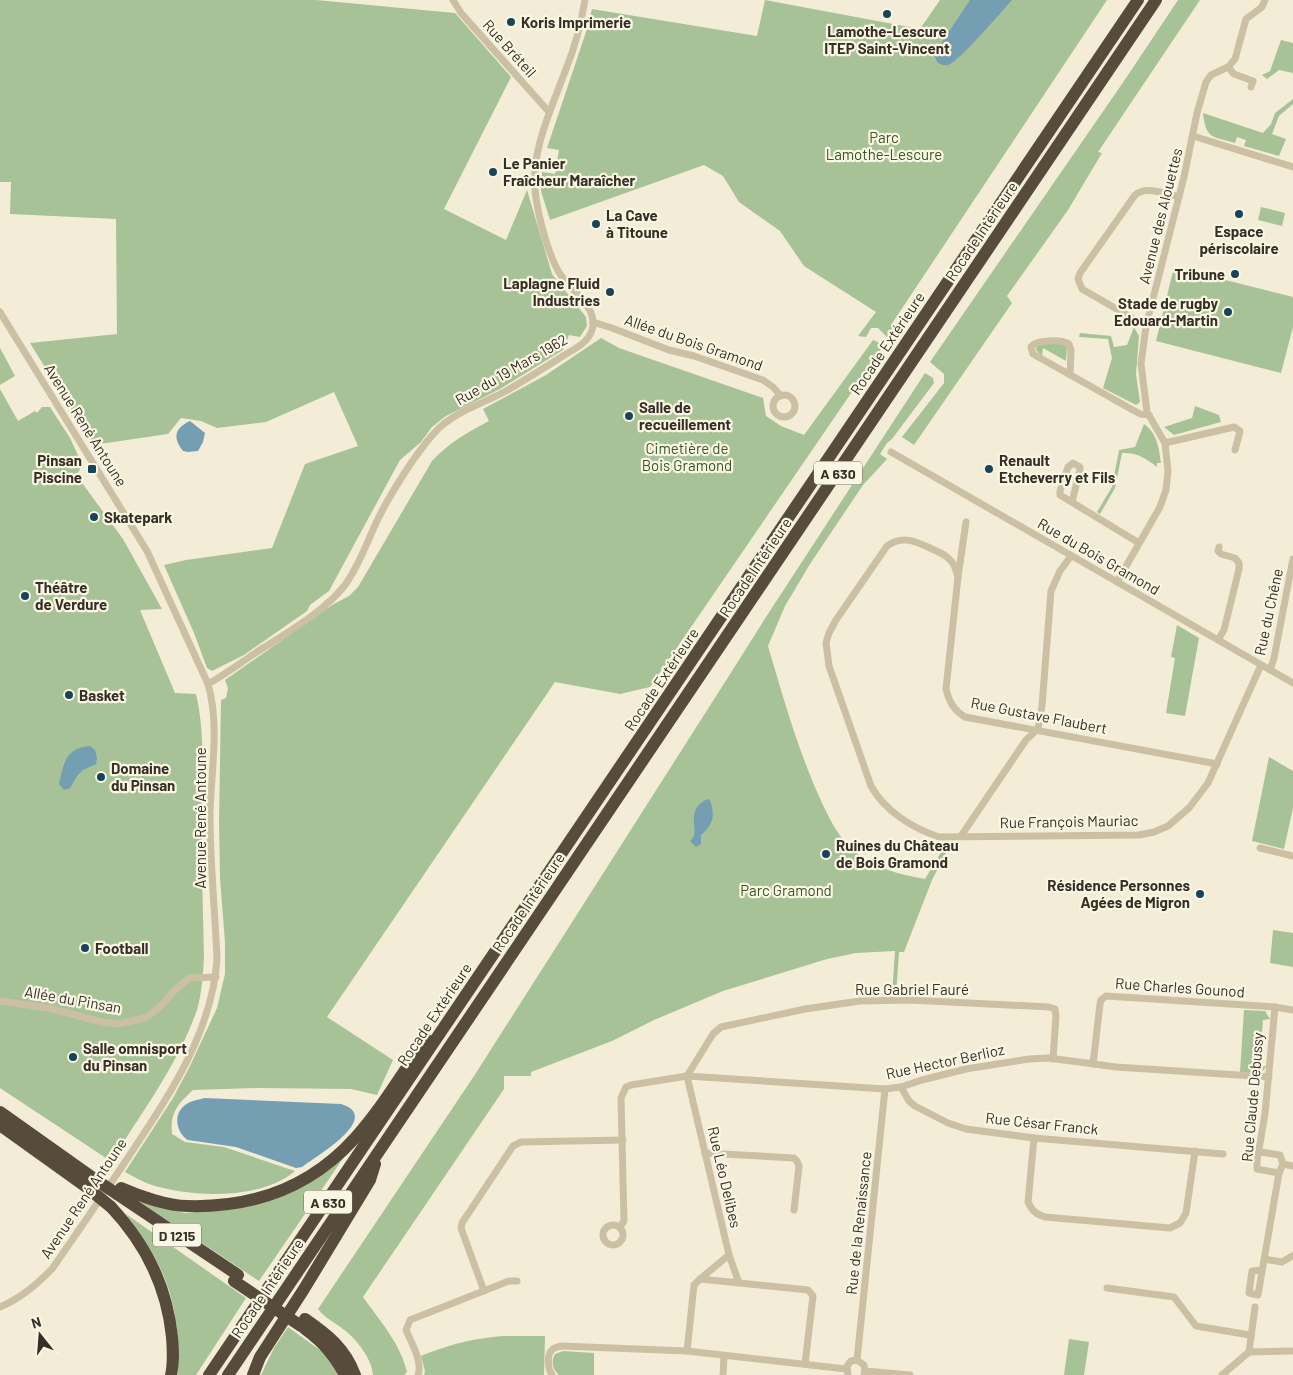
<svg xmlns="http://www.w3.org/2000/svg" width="1293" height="1375" viewBox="0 0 1293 1375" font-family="Barlow,sans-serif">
<rect width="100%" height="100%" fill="#f3edd7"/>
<g fill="#a8c297">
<path d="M0,0h316l139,13 56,64 -67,132 62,31 21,-50 25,84 34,43 1,9 -7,11 -11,-2 -6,15 -63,39 -54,27 -14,11 -11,15 -21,18 -71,131 -19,14 -3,6 -63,44 -32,16 -5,-3 -13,-35 -30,-68 22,-5 86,-12 33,-84 53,-18 -24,-54 -68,30 -49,6 -16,-7 -20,-3 -13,16 -75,11 -63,-102 87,-9 -1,-115 -106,-5 1,-32h-11z"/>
<path d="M765,0l155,29 20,-29h167l-214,322 -1,9 -4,7 -10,-10h-7l-5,9 -8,-1 18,-24 -72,-46 -24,-35 -41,-29 -16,-26 -19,-11 -154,55 -9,-29 1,-19 13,2 4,-24 -12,-2 39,-116 6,-23 165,27z"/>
<path d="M1178,0h22l-102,152 4,1 -34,57 -61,86 5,7 -98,142 -12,-8 42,-54v-9l-14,-12 194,-281z"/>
<path d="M1281,40l12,3v30l-14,-3 -12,9 -5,-4 8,-4z"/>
<path d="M1293,99v5l-14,12 -7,18 14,5 -7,17 -35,-10 2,-6 -9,-3 -2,6c-24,-7 -29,-4 -32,-30l60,20 8,-9 4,-11z"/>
<path d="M1261,207l24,6 -3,13 -24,-6z"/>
<path d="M1174,267l119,30v30l-12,46 -125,-32z"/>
<path d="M1134,327l5,9 -3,38 4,28 -4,3 -33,-17 9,-30 -4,-19 -29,-2 1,-4 31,3 3,11 13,-2z"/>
<path d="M601,338l18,10 144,50 3,18 15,10 23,9 69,-95 5,2 4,6 -232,339 -30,7 -65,-12 -228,335 66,43 -16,35 -26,-6 -92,-1 -66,2c-15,14 -23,22 -21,44l13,8 39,5 71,24c-33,29 -105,27 -146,13 -8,-3 -16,-8 -24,-12l48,-74 16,-30 28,-60 8,-34v-32l-5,-64 -1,-56 2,-122 5,-2 2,-10 -3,-8 107,-75 17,-9 9,-9 74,-126c18,-19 34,-28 57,-40l-6,-12 63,-34z"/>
<path d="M1037,344h27l3,3 -1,14 -23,-13 -1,8 -6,-6z"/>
<path d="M0,348l15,28 -15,9z"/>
<path d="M925,373l8,5 1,5 -42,56 -5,4 -7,11 7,5 -24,26 -53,79 -25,42 -17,40c16,54 31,108 55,159 8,17 17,34 32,47 19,16 46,23 70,27l22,-37h5l-20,38 -28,72h-5l-3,44h-4l3,-45 -39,2 -29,6 -104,32 -69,29 -42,21 -81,31v4h-27v13l-141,208c17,24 37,46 44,75l-3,3h-31c-1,-16 -17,-37 -30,-46 -9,-7 -18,-11 -25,-20l158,-236 256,-402 34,-54z"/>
<path d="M0,389l18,32 17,-10 2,2 5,-6h8l20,31 12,26 -5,12 46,63 39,70 -22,1 35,83 21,1c9,38 6,76 6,114 -1,50 1,99 2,149 -1,17 -2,36 -7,53 -18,51 -51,97 -80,142l-5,10 -112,-74z"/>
<path d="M1195,406l24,9 2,7 -47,13 -10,-8 28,-9z"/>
<path d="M1144,424c13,9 15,24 17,39h-4v4c-11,-9 -21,-15 -35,-14l-7,35 -15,26 -3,-2 15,-25 7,-37 16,-3z"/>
<path d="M1177,625l22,13 -14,78 -19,-3 9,-55 -4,-1z"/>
<path d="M1269,757l24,14v37l-9,41 -32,-8z"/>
<path d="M1273,930l20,3v34l-23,-4z"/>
<path d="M1244,1010l21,1 5,8 -7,1 -4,47 7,-1c-4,11 -17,6 -26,6z"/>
<path d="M344,1157l-85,124 -119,-79 45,11 48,-4z"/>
<path d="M126,1214l120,84 -50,77h-18c3,-68 -11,-108 -52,-161z"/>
<path d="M288,1327l36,26 15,22h-78l13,-27z"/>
<path d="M503,1336h42l-1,39h-120l1,-4 -4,-15c30,-12 49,-17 82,-20z"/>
<path d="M1069,1339l20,3 -5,33h-20z"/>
<path d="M563,1351l31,2v22h-35c-7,-6 -8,-14 -4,-21z"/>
</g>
<g fill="#749eb2">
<path d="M970,0h42c-10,11 -53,62 -64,65 -5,1 -8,-1 -11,-3l-3,-8z"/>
<path d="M190,421l15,12 -2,9 -5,9 -10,1 -5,-1c-11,-14 -8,-23 7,-30z"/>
<path d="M90,746l5,4 2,8 -1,6 -13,6 -6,6 -7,12 -6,2 -5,-6c5,-21 6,-36 31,-38z"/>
<path d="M707,799l3,1c5,15 4,24 -9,35v9l-5,3 -6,-6c10,-7 -1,-21 7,-34 2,-3 7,-6 10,-8z"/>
<path d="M204,1098l137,6c43,13 -26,53 -39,63l-6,1 -60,-21 -48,-7c-11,-7 -16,-25 -3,-35 5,-4 13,-5 19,-7z"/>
</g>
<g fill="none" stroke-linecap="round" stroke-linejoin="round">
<g stroke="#cbc0a3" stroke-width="7">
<path d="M453,0l8,13 88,99"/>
<path d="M1228,67l6,7 19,7 -2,6"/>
<path d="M1193,136l100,31"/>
<path d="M0,312l147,239 61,133c12,42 3,87 2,130 0,48 5,97 7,145 -5,76 -51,141 -92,203 -24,36 -48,71 -73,107 -16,16 -31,29 -52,38"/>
<path d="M593,322l19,6 57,22 25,6 69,24 10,7 8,9"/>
<path d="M1146,326l-64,-37 -4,-10 2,-6 55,-78c11,-10 30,-1 44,2"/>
<path d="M1070,375l1,-25 -2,-6c-7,-5 -34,-4 -38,3l2,7 107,60 9,1"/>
<circle cx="784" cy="406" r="11"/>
<path d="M1165,443l69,-16 6,4 -5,19"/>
<path d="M891,452l402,231"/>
<path d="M1072,502l8,-32v-3l-7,-4 -5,4 -8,24v4l79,48"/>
<path d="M966,522l-8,55 -12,112c3,13 8,21 19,28l252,47"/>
<path d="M958,577c-2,-6 -3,-11 -6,-15 -5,-7 -13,-10 -20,-13 -16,-8 -30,-14 -45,-3l-51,74 -7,13 -3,10 3,23 42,120c14,25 41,42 68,51l200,-2 15,-3 14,-6 21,-18 19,-25 53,-118"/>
<path d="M1117,582l43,-75 6,-17 2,-19 -3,-28 -18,-31 -6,-48 5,-38 38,-149 13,-64 9,-31 5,-7 17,-8 7,-8 11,-40 16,-12 3,-7"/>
<path d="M1218,640l6,-10 15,-61v-6l-4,-5 -14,-4 -3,-3 1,-4"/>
<path d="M1270,670l4,-12 19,-99"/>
<path d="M208,684c18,-10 35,-23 52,-34 28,-18 65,-39 85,-65 14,-19 22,-43 32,-64 13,-27 41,-72 62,-93 18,-17 45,-25 67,-37 19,-11 38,-23 57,-35 11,-7 25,-13 29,-26 7,-22 -21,-39 -32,-56 -11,-17 -21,-55 -24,-76 -7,-45 15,-88 30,-129 9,-22 15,-45 19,-69"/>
<path d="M961,836l65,-96 12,-11 4,-23 9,-115 9,-20 11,-15"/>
<path d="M1260,848l33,8"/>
<path d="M0,1001l48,7 54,14 16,2 27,-6 14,-10 16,-18 14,-12 27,-1"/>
<path d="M1275,1007l-10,107 -8,47v8l22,4"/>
<path d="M1093,1064l7,-60 1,-4 5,-4 169,11 18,3"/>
<path d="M687,1076l26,-42 8,-7 84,-18 55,-8 50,-1 139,7 6,2 1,7 -3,43"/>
<path d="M687,1076l42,179 10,28"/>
<path d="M901,1087l8,14 6,5 33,17 18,6 68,9 189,16"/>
<path d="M1034,1138l-6,64c4,9 8,12 17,15l125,11 10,-5 6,-10 9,-62"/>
<path d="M1260,1152l20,3 3,9"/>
<path d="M705,1153l89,5 3,3 2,5 -5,44"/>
<circle cx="613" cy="1235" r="10"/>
<path d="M620,1227l4,-6 -3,-123 5,-11 5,-2 56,-9 198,13 16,-2 21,-7 44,-11 63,-10 20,-1 67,9 153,10"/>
<path d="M1264,1259l18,3 10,-6"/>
<path d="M1262,1270l-10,1 -3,22 9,2 21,-122 4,-9 10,2"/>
<path d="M700,1279l29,-24"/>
<path d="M1107,1288l67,9 22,29 54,9"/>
<path d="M484,1291l-23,-63 1,-5 51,-77 8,-4 102,-2"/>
<path d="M687,1351l7,-66 6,-6 108,11 5,6 -8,68"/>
<path d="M1249,1352l6,-45"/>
<path d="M1249,1352l44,-1"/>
<path d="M857,1360l28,-271"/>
<path d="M865,1371l45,4"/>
<path d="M418,1375c5,-13 -7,-33 -12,-45l4,-10 99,-39h8"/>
<path d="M552,1375c-4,-6 -6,-21 1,-26 2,-2 6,-2 8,-3l126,5 159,18"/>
<path d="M723,1375l1,-19"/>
<path d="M848,1375l-1,-9 4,-5 6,-1 7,5 1,6 -1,4"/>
<path d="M1222,1375l27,-23"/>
</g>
<g stroke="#574c3c" stroke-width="12">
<path d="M0,1112l93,66"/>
<path d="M0,1125l89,64"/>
<path d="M121,1188c18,8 47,18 66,18 66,2 123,-18 168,-68 27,-30 48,-66 71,-99"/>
<path d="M117,1194l121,81"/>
<path d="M111,1207c34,36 56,80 61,130 1,13 2,25 -1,38"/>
<path d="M305,1319c23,16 40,29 50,56"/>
<path d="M305,1329c19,14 29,26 40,46"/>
<path d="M209,1375l929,-1375"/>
<path d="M228,1375l928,-1375"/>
<path d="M253,1375l7,-18 44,-68 66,-109 5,-16"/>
</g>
<g stroke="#574c3c" stroke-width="12">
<path d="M93,1178l24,16"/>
<path d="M89,1189l22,18"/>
<path d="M234,1281l67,45"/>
</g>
</g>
<g fill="#18445a" stroke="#faf6e4" stroke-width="2">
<circle cx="887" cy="14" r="5"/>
<circle cx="511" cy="22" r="5"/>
<circle cx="493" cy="172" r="5"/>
<circle cx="1239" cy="214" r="5"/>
<circle cx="596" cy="224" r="5"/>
<circle cx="1235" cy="274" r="5"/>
<circle cx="610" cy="292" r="5"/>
<circle cx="1228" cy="312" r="5"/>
<circle cx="629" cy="416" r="5"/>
<rect x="87" y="464" width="10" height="10" rx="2.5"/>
<circle cx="989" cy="469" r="5"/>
<circle cx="94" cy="517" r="5"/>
<circle cx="25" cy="596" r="5"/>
<circle cx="69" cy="695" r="5"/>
<circle cx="101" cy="777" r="5"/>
<circle cx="826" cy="854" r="5"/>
<circle cx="1200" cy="894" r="5"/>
<circle cx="85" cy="948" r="5"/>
<circle cx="73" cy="1057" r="5"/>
</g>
<g text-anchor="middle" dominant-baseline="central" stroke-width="4.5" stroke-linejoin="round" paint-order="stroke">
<g fill="#faf6e4" stroke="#716b5e" stroke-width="1">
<rect x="814" y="461.5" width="48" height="23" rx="4"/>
<rect x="304" y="1190.5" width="48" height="23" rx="4"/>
<rect x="153" y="1223.5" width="48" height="23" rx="4"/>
</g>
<g font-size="14" font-weight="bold" fill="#362f25">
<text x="838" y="473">A 630</text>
<text x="328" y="1202">A 630</text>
<text x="177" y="1235">D 1215</text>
</g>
<g font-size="15" font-weight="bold" fill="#362f25" stroke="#faf6e4" text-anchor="start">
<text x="521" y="22">Koris Imprimerie</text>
<text x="887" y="31" text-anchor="middle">Lamothe-Lescure<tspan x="887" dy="17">ITEP Saint-Vincent</tspan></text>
<text x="503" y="163">Le Panier<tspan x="503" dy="17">Fraîcheur Maraîcher</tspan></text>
<text x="606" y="215">La Cave<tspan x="606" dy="17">à Titoune</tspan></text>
<text x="1239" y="231" text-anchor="middle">Espace<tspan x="1239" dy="17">périscolaire</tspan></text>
<text x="1225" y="274" text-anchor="end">Tribune</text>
<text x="600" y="283" text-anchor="end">Laplagne Fluid<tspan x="600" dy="17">Industries</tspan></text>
<text x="1218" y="303" text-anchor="end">Stade de rugby<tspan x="1218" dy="17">Edouard-Martin</tspan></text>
<text x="639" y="407">Salle de<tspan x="639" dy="17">recueillement</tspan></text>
<text x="82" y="460" text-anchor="end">Pinsan<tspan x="82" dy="17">Piscine</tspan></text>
<text x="999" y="460">Renault<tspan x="999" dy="17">Etcheverry et Fils</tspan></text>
<text x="104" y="517">Skatepark</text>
<text x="35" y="587">Théâtre<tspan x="35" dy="17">de Verdure</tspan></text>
<text x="79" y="695">Basket</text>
<text x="111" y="768">Domaine<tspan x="111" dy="17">du Pinsan</tspan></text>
<text x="836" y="845">Ruines du Château<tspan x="836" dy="17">de Bois Gramond</tspan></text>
<text x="1190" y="885" text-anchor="end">Résidence Personnes<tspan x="1190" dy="17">Agées de Migron</tspan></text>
<text x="95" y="948">Football</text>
<text x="83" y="1048">Salle omnisport<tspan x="83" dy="17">du Pinsan</tspan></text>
</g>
<g font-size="15" fill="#362f25" stroke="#faf6e4">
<text transform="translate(510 48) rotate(48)">Rue Bréteil</text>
<text transform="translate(1160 216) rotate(-76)">Avenue des Alouettes</text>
<text transform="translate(981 231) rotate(-56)">Rocade Intérieure</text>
<text transform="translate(694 342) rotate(19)">Allée du Bois Gramond</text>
<text transform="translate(887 343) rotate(-56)">Rocade Extérieure</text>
<text transform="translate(511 369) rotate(-30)">Rue du 19 Mars 1962</text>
<text transform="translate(86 425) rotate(58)">Avenue René Antoune</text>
<text transform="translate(1099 556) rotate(30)">Rue du Bois Gramond</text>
<text transform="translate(755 567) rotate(-56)">Rocade Intérieure</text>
<text transform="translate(1268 612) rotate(-78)">Rue du Chêne</text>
<text transform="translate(661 679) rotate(-56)">Rocade Extérieure</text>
<text transform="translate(1039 715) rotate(11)">Rue Gustave Flaubert</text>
<text transform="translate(200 818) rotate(-90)">Avenue René Antoune</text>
<text transform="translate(1069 821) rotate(-1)">Rue François Mauriac</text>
<text transform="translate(528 902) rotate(-56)">Rocade Intérieure</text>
<text transform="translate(1180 987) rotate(4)">Rue Charles Gounod</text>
<text x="912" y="989">Rue Gabriel Fauré</text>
<text transform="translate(73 999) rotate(10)">Allée du Pinsan</text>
<text transform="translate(434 1014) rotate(-56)">Rocade Extérieure</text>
<text transform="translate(945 1061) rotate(-12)">Rue Hector Berlioz</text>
<text transform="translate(1252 1097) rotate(-85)">Rue Claude Debussy</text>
<text transform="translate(1042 1123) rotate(6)">Rue César Franck</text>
<text transform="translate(725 1177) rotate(77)">Rue Léo Delibes</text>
<text transform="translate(83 1198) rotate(-56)">Avenue René Antoune</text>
<text transform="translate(858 1223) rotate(-84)">Rue de la Renaissance</text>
<text transform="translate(267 1288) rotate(-56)">Rocade Intérieure</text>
</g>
<g font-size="15" fill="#385527" stroke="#faf6e4">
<text x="884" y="137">Parc<tspan x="884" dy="17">Lamothe-Lescure</tspan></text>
<text x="687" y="448">Cimetière de<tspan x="687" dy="17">Bois Gramond</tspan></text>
<text x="786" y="890">Parc Gramond</text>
</g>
</g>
<g transform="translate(40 1335) rotate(343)" stroke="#faf6e4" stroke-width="4" paint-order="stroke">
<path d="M0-4L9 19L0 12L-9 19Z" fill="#362f25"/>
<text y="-8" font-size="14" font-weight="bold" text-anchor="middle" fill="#362f25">N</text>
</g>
</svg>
